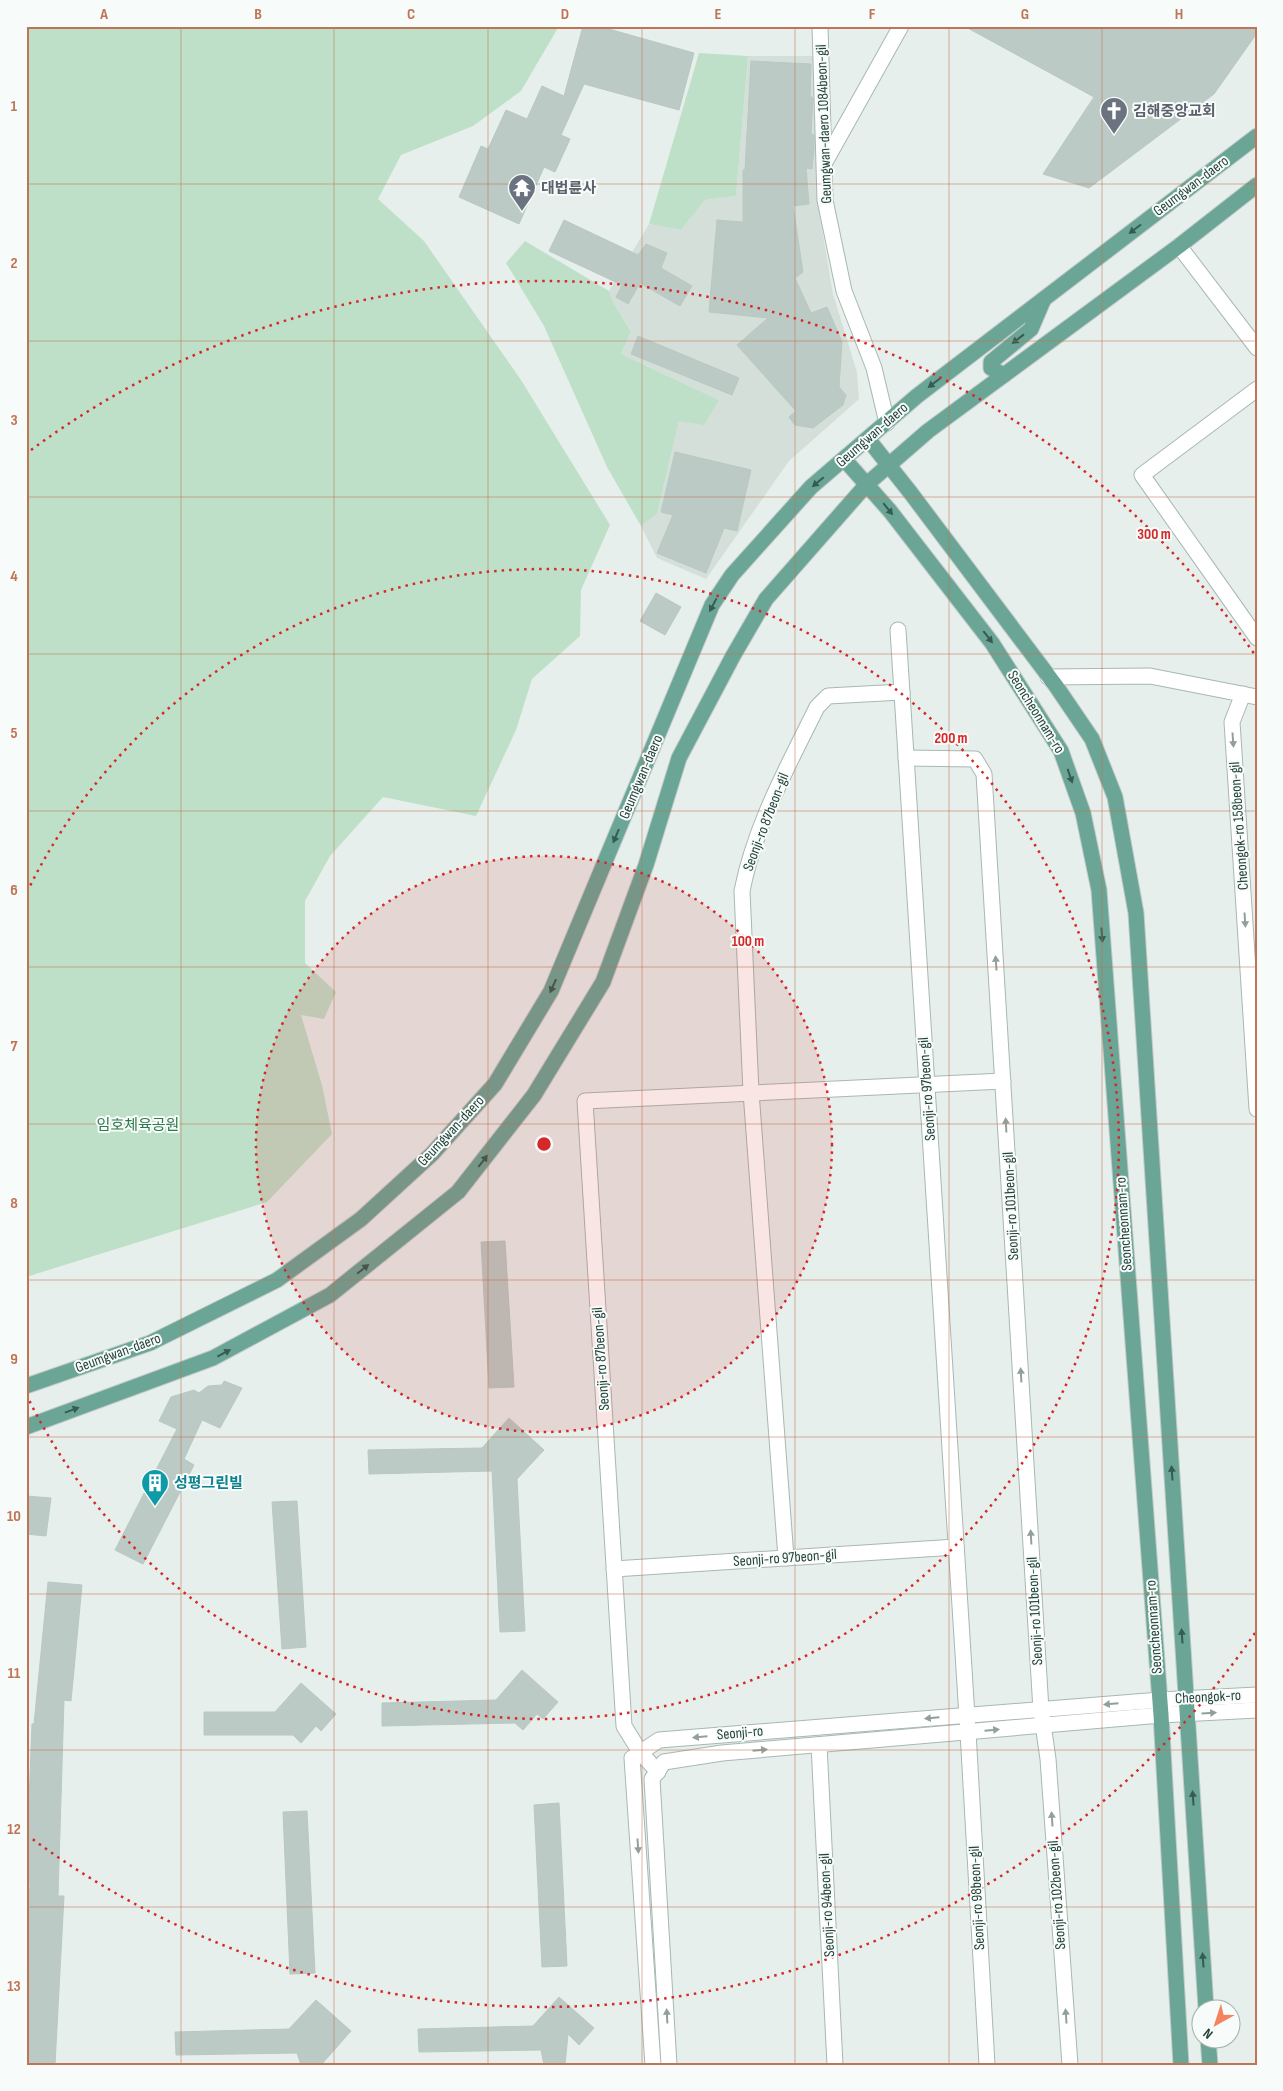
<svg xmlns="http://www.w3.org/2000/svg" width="1283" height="2091" viewBox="0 0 1283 2091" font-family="'Sofia Sans Condensed','Noto Sans KR',sans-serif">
<rect width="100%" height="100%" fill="#e6efeb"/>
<path fill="#d4dfda" d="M748,56h66l3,143 16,95 24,78 2,27 -70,62 -83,118 -49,-21 -16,-32 16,-12 22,-93 40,-21 -98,-46 10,-24 -18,-28 -4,-11 40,-67 32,6 24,-30 31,-4z"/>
<g fill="#bfe0c8">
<path d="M26,26h533l-38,65 -48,35 -72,29 -23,44 46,42 97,139 89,145 -29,65 -1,46 -48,43 -16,51 -40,86 -93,-19 -53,59 -25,45v62l31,29 -12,27 -23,-4 21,70 10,49 -65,68 -241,75z"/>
<path d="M699,53l49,3 -12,140 -31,4 -24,30 -32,-6z"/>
<path d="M525,241l84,50 4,11 18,29 -10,23 98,46 -15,25 -25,-4 -22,93 -16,12 -34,-59 -63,-141 -38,-63z"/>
</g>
<g fill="#bbcac4" stroke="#b8c9c2">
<path d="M583,26h15l96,27 -15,57 -95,-26 -23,51 9,4 -15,33 -11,-5 -25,57 -60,-27 22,-51 7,3 18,-39 21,9 15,-33 22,10z"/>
<path d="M964,26h293v7l-43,61 -125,94 -46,-14 51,-77z"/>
<path d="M751,61l60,3 -1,32 3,2 -2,36 3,1v13l-2,21 -6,-1 3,36 -16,2 10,66 -8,6 16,35 16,-6 15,35 -3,45 7,8 -3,10 -30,23 -18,-3 -6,-8 7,-6 -59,-66 31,-27 -59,-6 8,-92 26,2v-52h2z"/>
<path d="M564,220l74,35 8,-11 21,9 -6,15 31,18 -12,20 -40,-23 -12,21 -12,-7 6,-12 -73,-34z"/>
<path d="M638,336l101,42 -7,17 -101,-41z"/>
<path d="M675,452l76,18 -14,61 -13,-3 -18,45 -49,-20 16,-38 -12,-3z"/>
<path d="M656,593l25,14 -16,28 -25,-14z"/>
<path d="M505,1241l9,146 -25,1 -8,-146z"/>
<path d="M224,1381l18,7 -22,40 -18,-8 -18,39 10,6 -51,99 -28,-14 62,-121 -18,-8 12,-24 23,-7 5,3 9,-7 14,-1z"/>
<path d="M509,1418l35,32 -27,29 8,152 -25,1 -8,-161 -123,3 -1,-24 114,-2z"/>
<path d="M26,1496l25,2 -5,38 -20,-2z"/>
<path d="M297,1501l9,146 -24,2 -10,-147z"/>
<path d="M48,1582l34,3 -11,116 -7,-1 -6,196h6l-9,169h-29v-109l4,-73h-4l6,-159h2z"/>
<path d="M522,1670l36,32 -15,17 -6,-5 -14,16 -8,-7 -133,3v-23l114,-3z"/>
<path d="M301,1683l35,31 -15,17 -5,-5 -15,17 -8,-8h-89v-23h71z"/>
<path d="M559,1803l8,163 -25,1 -8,-162z"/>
<path d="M307,1811l8,162 -25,1 -7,-162z"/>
<path d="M559,1997l35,31 -15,17 -11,-11 -3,31h-21l-3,-15 -122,2 -1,-23 115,-3z"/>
<path d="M316,2000l35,31 -30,34h-20l-4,-12 -121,2 -1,-23 114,-3z"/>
</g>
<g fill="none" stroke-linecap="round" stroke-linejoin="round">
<defs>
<g id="minor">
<path d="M820,26l5,174 19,91 30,77 13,55"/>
<path d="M825,162l76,-136"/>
<path d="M1179,246l78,102"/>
<path d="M1257,389l-115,86 115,163"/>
<path d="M898,630l70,1102 19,333"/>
<path d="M1048,677l102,-1 107,21"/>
<path d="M1243,694l-11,28 25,387"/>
<path d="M906,758l69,1 9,15 57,936 7,49 22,306"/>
<path d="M786,1558l-35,-466 -9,-201c13,-66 46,-125 75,-184l11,-11 74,-4"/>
<path d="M614,1569l342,-22"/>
<path d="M819,1745l16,320"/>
<path d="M658,1772l-18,-20 -16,-26 -39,-625 418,-20"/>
<path d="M653,2065l-21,-307 27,-18 501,-40 97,-5"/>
<path d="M669,2065l-17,-286 12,-17 58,-9 439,-38 96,-5"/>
</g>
<g id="major">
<path d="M1004,375l-13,-7v-6l40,-33 12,-28"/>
<path d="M868,439l42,53 146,194 36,53 23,58 21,116 70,1095"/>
<path d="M844,459l46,52 102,132 69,108 22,62 16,77 62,825 20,350"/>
<path d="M26,1386l124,-43 127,-63 84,-61 71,-65 63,-70 56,-93 161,-386 20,-30 79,-88 106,-91 340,-260"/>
<path d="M26,1427l187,-69 117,-63 128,-103 76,-97 69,-113 43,-117 33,-107 54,-102 33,-57 101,-115 61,-53 251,-185 78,-61"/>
<path d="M1208,2038l2,27"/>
</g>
</defs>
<use href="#minor" stroke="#a8b8b2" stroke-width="17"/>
<use href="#major" stroke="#c2cac8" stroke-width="17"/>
<use href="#minor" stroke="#fff" stroke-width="15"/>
<use href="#major" stroke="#6aa596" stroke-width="15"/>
</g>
<defs><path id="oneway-solid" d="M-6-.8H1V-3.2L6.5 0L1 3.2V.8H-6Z" transform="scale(1.25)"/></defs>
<g fill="#365b51">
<use href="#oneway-solid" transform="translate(1135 229) rotate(143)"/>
<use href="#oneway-solid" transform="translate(1018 339) rotate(142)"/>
<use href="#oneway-solid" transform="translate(934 383) rotate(143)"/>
<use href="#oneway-solid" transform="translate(818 482) rotate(140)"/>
<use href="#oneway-solid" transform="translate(888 509) rotate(51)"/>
<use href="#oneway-solid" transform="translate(713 605) rotate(118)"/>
<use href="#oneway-solid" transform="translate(988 637) rotate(52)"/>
<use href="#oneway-solid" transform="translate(1070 776) rotate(71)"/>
<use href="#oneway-solid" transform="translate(616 836) rotate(113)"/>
<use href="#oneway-solid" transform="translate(1102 935) rotate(86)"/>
<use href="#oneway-solid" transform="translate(553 986) rotate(114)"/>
<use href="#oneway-solid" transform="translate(483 1161) rotate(-52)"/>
<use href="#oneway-solid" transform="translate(363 1269) rotate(-39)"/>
<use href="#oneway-solid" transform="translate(224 1353) rotate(-28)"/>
<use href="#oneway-solid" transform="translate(72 1410) rotate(-20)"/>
<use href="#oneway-solid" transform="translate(1172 1473) rotate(-94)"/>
<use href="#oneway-solid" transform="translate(1182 1636) rotate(-94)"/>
<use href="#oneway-solid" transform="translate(1193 1798) rotate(-94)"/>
<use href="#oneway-solid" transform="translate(1203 1960) rotate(-94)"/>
</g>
<g fill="#92a09c">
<use href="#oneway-solid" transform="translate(1233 740) rotate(86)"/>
<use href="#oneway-solid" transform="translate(1245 920) rotate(86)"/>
<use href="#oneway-solid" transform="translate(996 963) rotate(-94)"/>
<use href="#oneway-solid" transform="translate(1006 1125) rotate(-93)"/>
<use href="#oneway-solid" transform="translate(1021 1375) rotate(-93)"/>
<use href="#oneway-solid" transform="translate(1031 1537) rotate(-93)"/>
<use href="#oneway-solid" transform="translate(1111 1704) rotate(175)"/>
<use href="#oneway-solid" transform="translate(1209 1713) rotate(-3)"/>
<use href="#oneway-solid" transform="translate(932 1718) rotate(175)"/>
<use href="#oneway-solid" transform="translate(992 1730) rotate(-5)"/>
<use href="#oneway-solid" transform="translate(700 1737) rotate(175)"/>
<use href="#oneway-solid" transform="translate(760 1750) rotate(-5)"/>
<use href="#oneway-solid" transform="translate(1052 1819) rotate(-94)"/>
<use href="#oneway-solid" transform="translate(638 1846) rotate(86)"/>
<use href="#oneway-solid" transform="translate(667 2016) rotate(-93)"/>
<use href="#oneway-solid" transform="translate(1066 2016) rotate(-94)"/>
</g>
<path fill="none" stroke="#c07456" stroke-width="1" stroke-opacity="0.55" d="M181,26v2039M334,26v2039M488,26v2039M642,26v2039M795,26v2039M949,26v2039M1102,26v2039M26,184h1231M26,341h1231M26,497h1231M26,654h1231M26,811h1231M26,967h1231M26,1124h1231M26,1280h1231M26,1437h1231M26,1594h1231M26,1750h1231M26,1907h1231"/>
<circle cx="544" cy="1144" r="288" fill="#d62828" fill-opacity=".12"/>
<g fill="none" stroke="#d62828" stroke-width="2.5" stroke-dasharray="2.5 5">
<circle cx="544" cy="1144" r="288"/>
<path d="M27 892A575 575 0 1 1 27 1396"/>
<path d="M1255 1633A863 863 0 0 1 31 1838M31 450A863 863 0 0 1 1255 655"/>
</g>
<defs>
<symbol id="church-pin" viewBox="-11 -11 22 30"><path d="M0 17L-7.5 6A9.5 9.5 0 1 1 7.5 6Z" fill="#6b7280" stroke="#f7fbf9"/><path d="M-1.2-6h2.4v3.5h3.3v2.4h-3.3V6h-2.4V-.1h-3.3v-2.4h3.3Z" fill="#fff"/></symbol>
<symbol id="temple-pin" viewBox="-11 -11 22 30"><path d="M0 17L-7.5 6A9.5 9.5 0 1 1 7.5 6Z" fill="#6b7280" stroke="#f7fbf9"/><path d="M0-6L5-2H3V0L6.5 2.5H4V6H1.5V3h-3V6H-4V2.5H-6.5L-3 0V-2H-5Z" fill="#fff"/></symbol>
<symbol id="building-pin" viewBox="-11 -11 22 30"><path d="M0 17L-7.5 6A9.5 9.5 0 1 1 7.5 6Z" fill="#0f9aa8" stroke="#f7fbf9"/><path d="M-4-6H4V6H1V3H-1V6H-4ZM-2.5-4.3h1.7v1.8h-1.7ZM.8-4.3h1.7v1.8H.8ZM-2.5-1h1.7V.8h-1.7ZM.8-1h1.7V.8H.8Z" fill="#fff"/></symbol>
</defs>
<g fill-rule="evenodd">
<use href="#church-pin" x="1098" y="95" width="32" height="43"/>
<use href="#temple-pin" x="506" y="172" width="32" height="43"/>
<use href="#building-pin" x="139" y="1467" width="32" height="43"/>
</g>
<g text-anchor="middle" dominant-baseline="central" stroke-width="4" stroke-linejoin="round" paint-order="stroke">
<g font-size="15" font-weight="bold" fill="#5b616d" stroke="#f7fbf9" text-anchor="start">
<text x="1133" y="111">김해중앙교회</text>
<text x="541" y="188">대법륜사</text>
</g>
<g font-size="15" fill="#24423a" stroke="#f7fbf9">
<text transform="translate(824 124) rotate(-92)">Geumgwan-daero 1084beon-gil</text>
<text transform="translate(1191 186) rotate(-37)">Geumgwan-daero</text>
<text transform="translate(872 435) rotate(-41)">Geumgwan-daero</text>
<text transform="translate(1036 712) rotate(58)">Seoncheonnam-ro</text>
<text transform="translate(641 777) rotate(-67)">Geumgwan-daero</text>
<text transform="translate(766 822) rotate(-69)">Seonji-ro 87beon-gil</text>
<text transform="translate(1239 826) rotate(-94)">Cheongok-ro 158beon-gil</text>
<text transform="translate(927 1089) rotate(-94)">Seonji-ro 97beon-gil</text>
<text transform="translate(451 1131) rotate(-47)">Geumgwan-daero</text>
<text transform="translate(1011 1206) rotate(-93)">Seonji-ro 101beon-gil</text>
<text transform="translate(1124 1224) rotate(-94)">Seoncheonnam-ro</text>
<text transform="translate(118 1353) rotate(-20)">Geumgwan-daero</text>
<text transform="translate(601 1359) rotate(-94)">Seonji-ro 87beon-gil</text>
<text transform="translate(785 1558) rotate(-4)">Seonji-ro 97beon-gil</text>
<text transform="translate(1035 1611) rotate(-93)">Seonji-ro 101beon-gil</text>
<text transform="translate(1154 1627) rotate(-94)">Seoncheonnam-ro</text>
<text transform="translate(1208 1697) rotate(-3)">Cheongok-ro</text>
<text transform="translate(740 1733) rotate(-5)">Seonji-ro</text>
<text transform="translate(1057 1895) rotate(-94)">Seonji-ro 102beon-gil</text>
<text transform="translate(977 1898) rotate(-93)">Seonji-ro 98beon-gil</text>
<text transform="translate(827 1905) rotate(-93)">Seonji-ro 94beon-gil</text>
</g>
<g font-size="15" fill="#2d7a4b" stroke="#f7fbf9">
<text x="138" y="1125">임호체육공원</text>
</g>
<g font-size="15" font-weight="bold" fill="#0d838f" stroke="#f7fbf9" text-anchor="start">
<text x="174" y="1483">성평그린빌</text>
</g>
</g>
<circle cx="544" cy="1144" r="8" fill="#d62828" stroke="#f7fbf9" stroke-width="2.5"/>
<g font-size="15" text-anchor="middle" font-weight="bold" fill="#d62828" stroke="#f7fbf9" stroke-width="4" stroke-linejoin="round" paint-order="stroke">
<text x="1154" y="539">300 m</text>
<text x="951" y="743">200 m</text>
<text x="748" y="946">100 m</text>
</g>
<rect width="1283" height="2091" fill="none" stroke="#f7fbf9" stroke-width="55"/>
<g transform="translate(1216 2024) rotate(219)"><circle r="24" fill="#f7fbf9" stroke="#a3b1ad"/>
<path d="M0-4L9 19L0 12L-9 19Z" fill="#f4845f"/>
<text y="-8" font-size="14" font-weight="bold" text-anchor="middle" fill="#24423a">N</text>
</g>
<rect x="28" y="28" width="1228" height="2036" fill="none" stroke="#c07456" stroke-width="2"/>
<g font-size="16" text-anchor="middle" font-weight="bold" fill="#c07456">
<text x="104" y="19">A</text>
<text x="258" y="19">B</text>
<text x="411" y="19">C</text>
<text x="565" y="19">D</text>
<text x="718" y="19">E</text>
<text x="872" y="19">F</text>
<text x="1025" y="19">G</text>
<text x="1179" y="19">H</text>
<text x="14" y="111">1</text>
<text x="14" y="268">2</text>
<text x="14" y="425">3</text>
<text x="14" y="581">4</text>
<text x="14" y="738">5</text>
<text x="14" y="895">6</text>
<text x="14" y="1051">7</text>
<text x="14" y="1208">8</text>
<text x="14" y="1364">9</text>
<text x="14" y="1521">10</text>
<text x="14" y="1678">11</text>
<text x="14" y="1834">12</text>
<text x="14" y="1991">13</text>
</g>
</svg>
